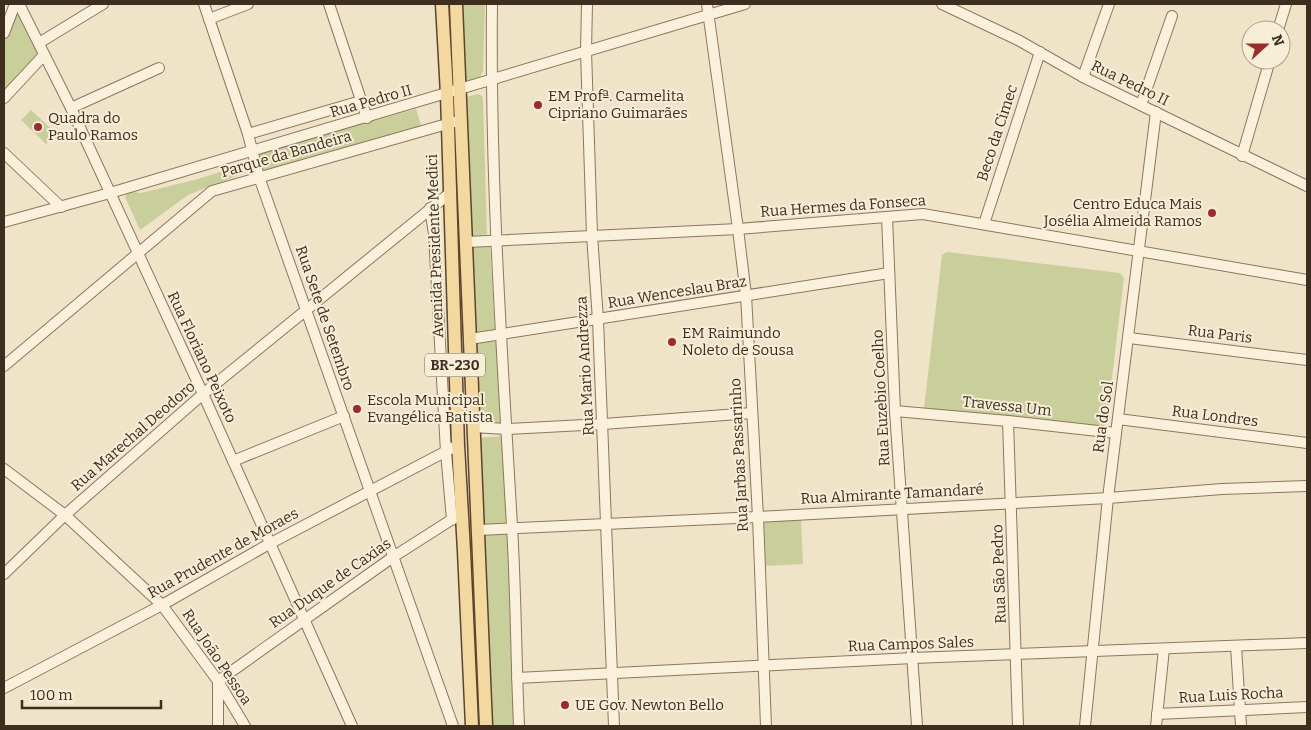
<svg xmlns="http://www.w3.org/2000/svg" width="1311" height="730" viewBox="0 0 1311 730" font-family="Bitter,serif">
<rect width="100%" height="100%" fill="#f0e4c8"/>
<g fill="#c9cf9b">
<path d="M459,4h26l-2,67 -3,6 -13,4 -2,-1z"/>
<path d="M17,5l25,49 -38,41v-60z"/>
<path d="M478,94l4,2 1,3 4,135 -8,3h-8l-5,-140z"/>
<path d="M416,109l6,19 -159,45 -5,-19z"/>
<path d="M31,110l25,23 -10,11 -25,-24z"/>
<path d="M244,164l3,8 -59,23 -48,35 -15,-33 4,-6 12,2 57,-14z"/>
<path d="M490,246l5,85 -23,3 -2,-87z"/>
<path d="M947,252l173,21 4,5 -18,149 -182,-19 18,-153z"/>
<path d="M497,341l3,84h-24l-3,-83z"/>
<path d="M502,436l5,89 -26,1 -4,-88z"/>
<path d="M801,518l2,46 -38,2 -2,-46z"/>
<path d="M482,533h26l6,193h-23z"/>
</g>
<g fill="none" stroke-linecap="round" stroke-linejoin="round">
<defs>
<g id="minor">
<path d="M19,4l52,104 132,286 149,332"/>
<path d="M204,4l44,130 11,43 194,549"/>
<path d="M329,4l38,114"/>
<path d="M492,4c-2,174 10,348 20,522 4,67 4,133 7,200"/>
<path d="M587,4l-1,47 6,184 6,85 16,406"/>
<path d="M707,4l31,225 8,66 12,222 8,209"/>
<path d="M942,4l76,36 65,37 224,109"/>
<path d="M209,19l39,-15"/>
<path d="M1278,30l8,-26"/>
<path d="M4,33l11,-29"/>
<path d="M39,43l64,-39"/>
<path d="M1083,77l26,-73"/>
<path d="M4,98l40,-43"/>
<path d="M1141,105l31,-89"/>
<path d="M71,108l88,-40"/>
<path d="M248,134l113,-33"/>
<path d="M4,153l57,54"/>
<path d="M1242,156l28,-96"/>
<path d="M430,208l4,26 12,218 6,68"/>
<path d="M887,217l8,194 22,315"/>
<path d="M4,222l106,-29 635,-189"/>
<path d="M984,224l56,-172"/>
<path d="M466,242l272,-13 185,-15 384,66"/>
<path d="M1129,338l178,22"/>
<path d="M470,339l419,-66"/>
<path d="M4,366l208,-175 242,-69"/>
<path d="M895,411l113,10 108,12"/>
<path d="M1118,419l189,24"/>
<path d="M1008,421l10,305"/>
<path d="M473,427l33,2 97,-5 149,-11"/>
<path d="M233,461l111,-45"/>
<path d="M4,469l61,46 97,90 56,76 27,45"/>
<path d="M478,530l280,-13 350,-19 114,-9 85,-3"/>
<path d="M4,574l61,-59 138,-121 247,-201"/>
<path d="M1236,646l5,80"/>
<path d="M517,678l396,-20 394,-15"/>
<path d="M4,688l158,-83 107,-61 189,-99"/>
<path d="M1157,714l150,-7"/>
<path d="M218,726v-45l175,-124 69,-44"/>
<path d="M1085,726l23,-228 48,-386"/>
<path d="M1156,726l8,-77"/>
</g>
<g id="major">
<path d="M442,4l5,90 11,351 6,106 8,175"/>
<path d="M456,4l30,722"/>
</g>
</defs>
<use href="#minor" stroke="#8d765c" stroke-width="12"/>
<use href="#major" stroke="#5b4430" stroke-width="15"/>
<use href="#minor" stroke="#faf1dc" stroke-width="10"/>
<use href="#major" stroke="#f3d9a0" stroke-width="12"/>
</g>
<g fill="#9e2a2b" stroke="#f7eed8" stroke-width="2">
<circle cx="538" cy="105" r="5"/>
<circle cx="38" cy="127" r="5"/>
<circle cx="1212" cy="213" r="5"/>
<circle cx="672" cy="342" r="5"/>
<circle cx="357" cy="409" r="5"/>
<circle cx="565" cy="705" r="5"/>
</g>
<g text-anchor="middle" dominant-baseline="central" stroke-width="4" stroke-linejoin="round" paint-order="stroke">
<rect fill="#f7eed8" stroke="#756857" stroke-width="1" x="425" y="353.5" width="60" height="23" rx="4"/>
<g font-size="14" font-weight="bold" fill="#3d2e20">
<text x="455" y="365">BR-230</text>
</g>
<g font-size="15" fill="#3d2e20" stroke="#f7eed8">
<text transform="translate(1130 83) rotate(26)">Rua Pedro II</text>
<text transform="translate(371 101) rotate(-16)">Rua Pedro II</text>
<text transform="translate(997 133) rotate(-72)">Beco da Cimec</text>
<text transform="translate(286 154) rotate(-16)">Parque da Bandeira</text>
<text transform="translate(843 206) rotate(-4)">Rua Hermes da Fonseca</text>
<text transform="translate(435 246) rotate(-92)">Avenida Presidente Medici</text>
<text transform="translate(677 292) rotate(-9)">Rua Wenceslau Braz</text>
<text transform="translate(325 318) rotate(71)">Rua Sete de Setembro</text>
<text transform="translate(1220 334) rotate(7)">Rua Paris</text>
<text transform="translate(202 357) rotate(65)">Rua Floriano Peixoto</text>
<text transform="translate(585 366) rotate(-93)">Rua Mario Andrezza</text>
<text transform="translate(881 398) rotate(-93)">Rua Euzebio Coelho</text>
<text transform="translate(1007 406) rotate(6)">Travessa Um</text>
<text transform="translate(1215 416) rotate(7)">Rua Londres</text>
<text transform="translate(1103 417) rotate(-82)">Rua do Sol</text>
<text transform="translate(133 436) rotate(-41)">Rua Marechal Deodoro</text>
<text transform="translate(739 455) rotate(-93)">Rua Jarbas Passarinho</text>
<text transform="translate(892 494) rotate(-3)">Rua Almirante Tamandaré</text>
<text transform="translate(223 553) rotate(-29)">Rua Prudente de Moraes</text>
<text transform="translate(999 574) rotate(-92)">Rua São Pedro</text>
<text transform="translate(330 583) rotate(-35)">Rua Duque de Caxias</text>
<text transform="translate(911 644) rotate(-2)">Rua Campos Sales</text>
<text transform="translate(217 657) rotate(56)">Rua João Pessoa</text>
<text transform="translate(1231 695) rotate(-3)">Rua Luis Rocha</text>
</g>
<g font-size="15" fill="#3d2e20" stroke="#f7eed8" text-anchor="start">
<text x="548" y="96">EM Profª. Carmelita<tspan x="548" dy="17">Cipriano Guimarães</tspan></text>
<text x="48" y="118">Quadra do<tspan x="48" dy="17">Paulo Ramos</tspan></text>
<text x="1202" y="204" text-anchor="end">Centro Educa Mais<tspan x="1202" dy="17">Josélia Almeida Ramos</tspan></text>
<text x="682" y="333">EM Raimundo<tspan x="682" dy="17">Noleto de Sousa</tspan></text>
<text x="367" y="400">Escola Municipal<tspan x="367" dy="17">Evangélica Batista</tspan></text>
<text x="575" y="705">UE Gov. Newton Bello</text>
</g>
</g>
<rect width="1311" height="730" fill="none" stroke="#3d2e20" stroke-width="10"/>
<g transform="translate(1266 45) rotate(69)"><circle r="24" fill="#f7eed8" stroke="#ada18e"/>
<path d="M0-4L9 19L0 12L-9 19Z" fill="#9e2a2b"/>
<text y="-8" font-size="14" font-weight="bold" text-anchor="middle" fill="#3d2e20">N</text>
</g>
<path d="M22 700v8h139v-8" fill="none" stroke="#3d2e20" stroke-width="2.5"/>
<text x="30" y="700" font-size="15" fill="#3d2e20" stroke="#f7eed8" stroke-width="4" paint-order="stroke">100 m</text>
</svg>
